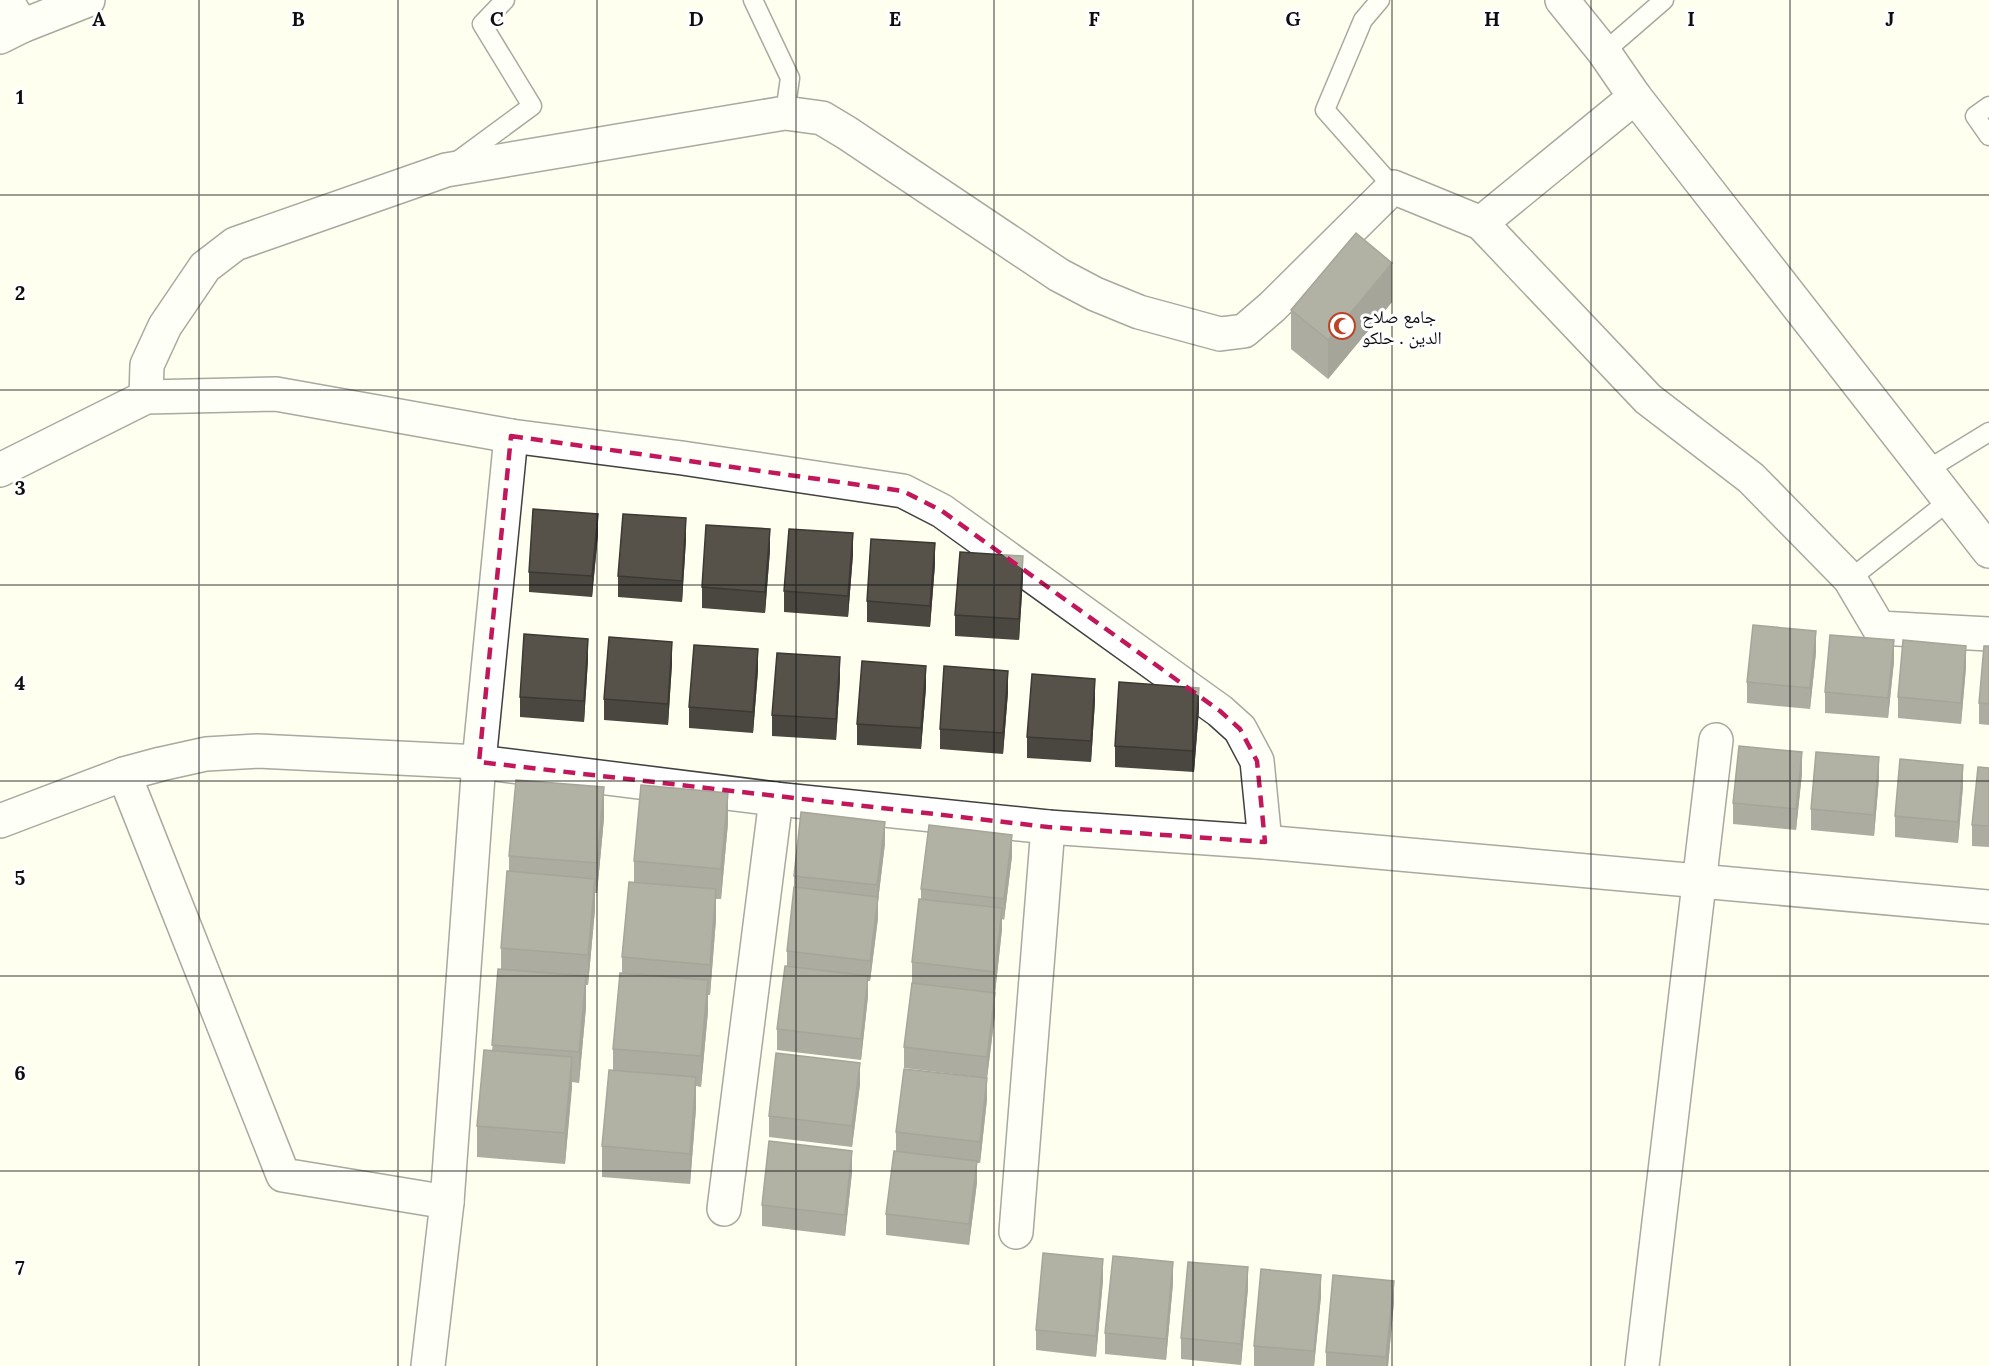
<svg xmlns="http://www.w3.org/2000/svg" width="1989" height="1366" viewBox="0 0 1989 1366" font-family="Lora,'Noto Naskh Arabic',serif">
<rect width="100%" height="100%" fill="#feffef"/>
<g fill="none" stroke-linecap="round" stroke-linejoin="round">
<defs>
<g id="service">
<path d="M753,0l37,78 -5,35"/>
<path d="M1380,0l-17,20 -38,90 68,77"/>
<path d="M1604,52l60,-52"/>
<path d="M1989,106l-14,10 14,20"/>
<path d="M456,162l76,-56 -50,-82 23,-24"/>
<path d="M1927,470l62,-38"/>
<path d="M1850,579l100,-79"/>
</g>
<g id="minor">
<path d="M6,0l16,26"/>
<path d="M1562,0l42,52 31,45 354,454"/>
<path d="M0,37l22,-11 66,-26"/>
<path d="M1481,223l167,176 103,79 99,101 29,49 110,6"/>
<path d="M146,397l1,-32 18,-39 40,-59 30,-23 211,-74 339,-57 37,5 25,15 212,142 36,19 44,18 81,22 24,-3 28,-24 121,-120 88,36 154,-126"/>
<path d="M0,470l146,-73 130,-3 235,42 171,22 221,33 39,20 278,200 20,18 17,32 8,81"/>
<path d="M124,774l159,401 164,27"/>
<path d="M0,821l124,-47 37,-10 45,-10 52,-3 221,11 297,37 272,28 217,15 724,65"/>
<path d="M724,1209l52,-410"/>
<path d="M1016,1232l32,-405"/>
<path d="M428,1366l19,-164 32,-440 32,-326"/>
<path d="M1642,1366l74,-626"/>
</g>
</defs>
<use href="#service" stroke="#414141" stroke-width="21"/>
<use href="#minor" stroke="#414141" stroke-width="36"/>
<use href="#service" stroke="#fff" stroke-width="18"/>
<use href="#minor" stroke="#fff" stroke-width="33"/>
</g>
<g fill="#4a4740">
<path d="M1392,302l-64,77 -37,-30v-39z"/>
<path d="M598,534l-6,63 -63,-5v-20z"/>
<path d="M686,539l-4,63 -64,-5v-21z"/>
<path d="M770,550l-5,63 -63,-5v-21z"/>
<path d="M853,554l-5,63 -64,-5v-21z"/>
<path d="M935,564l-5,63 -63,-5v-21z"/>
<path d="M1023,577l-4,63 -64,-4v-21z"/>
<path d="M1989,646v79l-10,-1v-21z"/>
<path d="M1816,652l-6,57 -63,-6v-21z"/>
<path d="M588,659l-4,63 -64,-5v-20z"/>
<path d="M1894,661l-6,57 -63,-5v-21z"/>
<path d="M672,663l-4,62 -64,-5v-21z"/>
<path d="M1966,667l-5,57 -63,-6v-21z"/>
<path d="M758,670l-5,63 -64,-5v-21z"/>
<path d="M840,678l-4,62 -64,-4v-21z"/>
<path d="M926,687l-5,62 -64,-4v-21z"/>
<path d="M1008,692l-5,62 -63,-5v-20z"/>
<path d="M1095,700l-4,62 -64,-4v-21z"/>
<path d="M1199,709l-5,63 -79,-5v-21z"/>
<path d="M1989,768v79l-17,-1v-21z"/>
<path d="M1802,773l-6,57 -63,-6v-21z"/>
<path d="M1879,778l-5,58 -63,-6v-21z"/>
<path d="M1963,786l-5,57 -63,-6v-21z"/>
<path d="M604,818l-7,75h-2v16l-7,76h-2v22l-7,76 -7,-1 -7,82 -88,-7v-31l15,-75 9,-82v-21l8,-76v-16z"/>
<path d="M728,823l-7,76h-5v20l-6,76h-2v16l-7,76 -5,-1v22l-6,76 -88,-7v-31l11,-75v-22l9,-76v-16l12,-75v-21z"/>
<path d="M885,843l-7,58v17l-8,63h-2v15l-7,64 -84,-10v-21l10,-63v-15l7,-58v-17z"/>
<path d="M1012,856l-8,64 -2,-1v10l-7,64 -83,-10v-21l9,-63v-10z"/>
<path d="M995,1014l-8,64 -83,-10v-21z"/>
<path d="M860,1084l-8,63 -83,-10v-21z"/>
<path d="M987,1099l-7,64h-3v19l-8,63 -83,-10v-21l10,-63v-19z"/>
<path d="M852,1172l-7,64 -83,-10v-21z"/>
<path d="M1103,1280l-7,77 -60,-7v-20z"/>
<path d="M1173,1283l-7,77 -61,-6v-21z"/>
<path d="M1248,1288l-7,77 -60,-6v-21z"/>
<path d="M1321,1296l-7,70h-60v-20z"/>
<path d="M1394,1301l-6,65h-62v-14z"/>
</g>
<g fill="#3c3934">
<path d="M1392,263v39l-64,77v-39z"/>
<path d="M598,514v20l-6,63v-21z"/>
<path d="M686,518v21l-4,63v-21z"/>
<path d="M770,529v21l-5,63v-21z"/>
<path d="M853,533v21l-5,63v-21z"/>
<path d="M935,543v21l-5,63v-21z"/>
<path d="M1023,556v21l-4,63v-21z"/>
<path d="M1816,631v21l-6,57v-21z"/>
<path d="M588,639v20l-4,63v-21z"/>
<path d="M1894,640v21l-6,57v-20z"/>
<path d="M672,642v21l-4,62v-21z"/>
<path d="M1966,646v21l-5,57v-21z"/>
<path d="M758,649v21l-5,63v-21z"/>
<path d="M840,657v21l-4,62v-21z"/>
<path d="M926,666v21l-5,62v-21z"/>
<path d="M1008,671v21l-5,62v-21z"/>
<path d="M1095,679v21l-4,62v-21z"/>
<path d="M1199,688v21l-5,63v-21z"/>
<path d="M1802,752v21l-6,57v-21z"/>
<path d="M1879,757v21l-5,58v-21z"/>
<path d="M1963,765v21l-5,57v-21z"/>
<path d="M604,787v31l-7,75v-30z"/>
<path d="M728,793v30l-7,76v-30z"/>
<path d="M885,822v21l-7,58v17l-8,63v-20l7,-58v-18z"/>
<path d="M1012,835v21l-8,64v-21z"/>
<path d="M595,879v30l-7,76v-30z"/>
<path d="M716,889v30l-6,76v-30z"/>
<path d="M1002,908v21l-7,64v-21z"/>
<path d="M586,976v31l-7,76v-31z"/>
<path d="M868,976v20l-7,64v-21z"/>
<path d="M708,980v31l-7,76v-31z"/>
<path d="M995,993v21l-8,64v-21z"/>
<path d="M572,1057v31l-7,76v-31z"/>
<path d="M860,1063v21l-8,63v-21z"/>
<path d="M696,1077v31l-6,76v-30z"/>
<path d="M987,1078v21l-7,64v-21z"/>
<path d="M852,1151v21l-7,64v-21z"/>
<path d="M977,1161v21l-8,63v-21z"/>
<path d="M1103,1259v21l-7,77v-21z"/>
<path d="M1173,1262v21l-7,77v-21z"/>
<path d="M1248,1267v21l-7,77v-21z"/>
<path d="M1321,1275v21l-7,70v-15z"/>
<path d="M1394,1281v20l-6,65h-2v-9z"/>
</g>
<g fill="#56524a" stroke="#3c3934" stroke-width="1.5">
<path d="M1356,233l36,30 -64,77 -37,-30z"/>
<path d="M533,509l65,5 -6,62 -63,-4z"/>
<path d="M623,514l63,4 -4,63 -64,-5z"/>
<path d="M706,525l64,4 -5,63 -63,-5z"/>
<path d="M789,529l64,4 -5,63 -64,-5z"/>
<path d="M871,539l64,4 -5,63 -63,-5z"/>
<path d="M960,552l63,4 -4,63 -64,-4z"/>
<path d="M1753,625l63,6 -6,57 -63,-6z"/>
<path d="M524,634l64,5 -4,62 -64,-4z"/>
<path d="M1830,635l64,5 -6,58 -63,-6z"/>
<path d="M609,637l63,5 -4,62 -64,-5z"/>
<path d="M1903,640l63,6 -5,57 -63,-6z"/>
<path d="M694,645l64,4 -5,63 -64,-5z"/>
<path d="M1984,646h5v58l-10,-1z"/>
<path d="M777,653l63,4 -4,62 -64,-4z"/>
<path d="M862,661l64,5 -5,62 -64,-4z"/>
<path d="M944,666l64,5 -5,62 -63,-4z"/>
<path d="M1032,674l63,5 -4,62 -64,-4z"/>
<path d="M1119,682l80,6 -5,63 -79,-5z"/>
<path d="M1739,746l63,6 -6,57 -63,-6z"/>
<path d="M1816,752l63,5 -5,58 -63,-6z"/>
<path d="M1900,759l63,6 -5,57 -63,-6z"/>
<path d="M1978,767l11,1v58l-17,-1z"/>
<path d="M516,780l88,7 -7,76 -88,-7z"/>
<path d="M641,785l87,8 -7,76 -87,-8z"/>
<path d="M801,812l84,10 -8,63 -83,-9z"/>
<path d="M929,825l83,10 -8,64 -83,-10z"/>
<path d="M507,871l88,8 -7,76 -87,-7z"/>
<path d="M629,882l87,7 -6,76 -88,-8z"/>
<path d="M794,887l84,10 -8,64 -83,-10z"/>
<path d="M919,899l83,9 -7,64 -83,-10z"/>
<path d="M785,966l83,10 -7,63 -84,-10z"/>
<path d="M498,969l88,7 -7,76 -87,-7z"/>
<path d="M620,973l88,7 -7,76 -88,-7z"/>
<path d="M912,983l83,10 -8,64 -83,-10z"/>
<path d="M484,1050l88,7 -7,76 -88,-7z"/>
<path d="M776,1053l84,10 -8,63 -83,-10z"/>
<path d="M904,1069l83,9 -7,64 -84,-10z"/>
<path d="M609,1070l87,7 -6,77 -88,-8z"/>
<path d="M769,1141l83,10 -7,64 -83,-10z"/>
<path d="M894,1151l83,10 -8,63 -83,-10z"/>
<path d="M1043,1253l60,6 -7,77 -60,-6z"/>
<path d="M1113,1256l60,6 -7,77 -61,-6z"/>
<path d="M1188,1262l60,5 -7,77 -60,-6z"/>
<path d="M1261,1269l60,6 -7,76 -60,-5z"/>
<path d="M1333,1275l61,6 -8,76 -60,-5z"/>
</g>
<path d="M0 0H1989V1366H0ZM511,436l392,55 39,20 278,200 20,18 17,32 8,81 -217,-15 -569,-65z" fill="#feffef" fill-opacity=".55" fill-rule="evenodd"/>
<path fill="none" stroke="#c2185b" stroke-width="4.5" stroke-dasharray="12 8" stroke-linejoin="round" d="M511,436l392,55 39,20 278,200 20,18 17,32 8,81 -217,-15 -569,-65z"/>
<path fill="none" stroke="#0e0e0e" stroke-width="1.5" stroke-opacity="0.55" d="M199,0v1366M398,0v1366M597,0v1366M796,0v1366M994,0v1366M1193,0v1366M1392,0v1366M1591,0v1366M1790,0v1366M0,195h1989M0,390h1989M0,585h1989M0,781h1989M0,976h1989M0,1171h1989"/>
<defs>
<symbol id="mosque-ring" viewBox="-11 -11 22 22"><circle r="9.5" fill="#fff" stroke="#bd4327" stroke-width="1.5"/><path d="M3.5-4.9A6 6 0 1 0 3.5 4.9A5 5 0 1 1 3.5-4.9Z" fill="#bd4327"/></symbol>
</defs>
<g fill-rule="evenodd">
<use href="#mosque-ring" x="1327" y="311" width="30" height="30"/>
</g>
<g text-anchor="middle" dominant-baseline="central" stroke-width="6" stroke-linejoin="round" paint-order="stroke">
<g font-size="18" fill="#0e0e0e" stroke="#fff" text-anchor="start">
<text x="1362" y="316">جامع صلاح<tspan x="1362" dy="21">الدين . حلكو</tspan></text>
</g>
</g>
<g font-size="20" text-anchor="middle" font-weight="bold" fill="#0e0e0e" stroke="#fff" stroke-width="6" stroke-linejoin="round" paint-order="stroke">
<text x="99" y="26">A</text>
<text x="298" y="26">B</text>
<text x="497" y="26">C</text>
<text x="696" y="26">D</text>
<text x="895" y="26">E</text>
<text x="1094" y="26">F</text>
<text x="1293" y="26">G</text>
<text x="1492" y="26">H</text>
<text x="1691" y="26">I</text>
<text x="1890" y="26">J</text>
<text x="20" y="104">1</text>
<text x="20" y="300">2</text>
<text x="20" y="495">3</text>
<text x="20" y="690">4</text>
<text x="20" y="885">5</text>
<text x="20" y="1080">6</text>
<text x="20" y="1275">7</text>
</g>
</svg>
